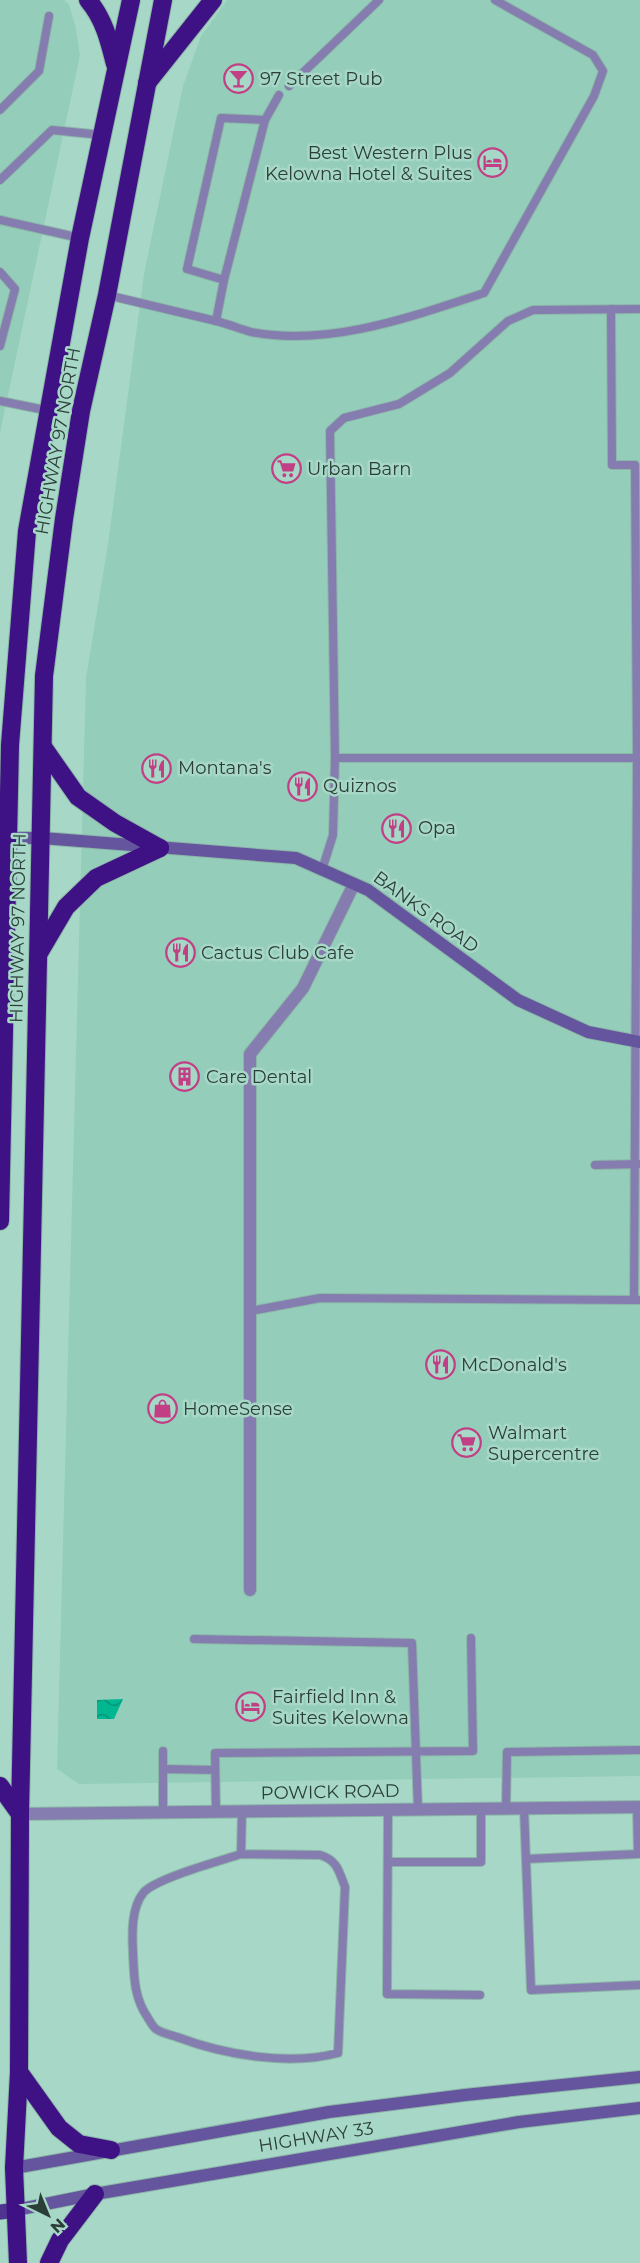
<svg xmlns="http://www.w3.org/2000/svg" width="640" height="2263" viewBox="0 0 640 2263" font-family="Montserrat,sans-serif">
<defs>
<pattern id="water-waves" width="16" height="10" patternUnits="userSpaceOnUse" patternTransform="scale(1.5)"><rect width="16" height="10" fill="#00b792"/><path d="M0 5q4-4 8 0t8 0" fill="none" stroke="#039678"/></pattern>
</defs>
<rect width="100%" height="100%" fill="#a7d8c7"/>
<g fill="#94cdba">
<path d="M0,0h64l5,4 7,25 4,26 -80,378z"/>
<path d="M227,0h413v1776l-561,8 -22,-15 29,-1091 22,-134 36,-270 39,-188 18,-50z"/>
</g>
<path fill="url(#water-waves)" d="M123,1699l-9,20h-17v-19z"/>
<g fill="none" stroke-linecap="round" stroke-linejoin="round">
<defs>
<g id="lane">
<path d="M289,86l90,-86"/>
<path d="M279,95l-14,25 -44,-2 -34,151 37,11 -8,41c12,3 24,8 35,11 77,15 160,-15 233,-39l110,-197 9,-25 -10,-16 -98,-55"/>
<path d="M0,110l39,-39 10,-55"/>
<path d="M0,180l52,-50 50,5"/>
<path d="M0,220l80,18"/>
<path d="M0,272l15,17 -15,57"/>
<path d="M224,280l41,-160"/>
<path d="M107,295l109,26"/>
<path d="M611,309l1,156h23l2,293 -3,542"/>
<path d="M640,309l-107,1 -25,11 -58,52 -51,31 -55,14 -14,13 5,327h305"/>
<path d="M0,401l50,10"/>
<path d="M322,870l11,-35 2,-77"/>
<path d="M595,1165l45,-1"/>
<path d="M251,1311l69,-13 320,2"/>
<path d="M194,1639l218,4 6,167"/>
<path d="M163,1751v18"/>
<path d="M524,1808l7,182 109,-5"/>
<path d="M506,1809l1,-57 133,-2"/>
<path d="M388,1810l-1,184 93,1"/>
<path d="M163,1812v-43l52,1"/>
<path d="M216,1812l-1,-59 258,-2 -2,-113"/>
<path d="M241,1854c-21,7 -84,24 -97,38 -13,15 -12,42 -11,61 1,24 1,45 15,65 2,3 5,9 8,11 5,4 15,6 21,8 48,18 111,29 161,16l7,-166c-6,-16 -8,-27 -25,-32l-79,-1 1,-43"/>
<path d="M526,1859l112,-5 -1,-47"/>
<path d="M388,1862h93v-53"/>
</g>
<g id="street">
<path d="M250,1590v-536l53,-66 51,-104"/>
<path d="M20,1814l620,-7"/>
</g>
<g id="secondary">
<path d="M3,838h39l254,20 72,32 150,110 70,32 52,10"/>
<path d="M14,2168l315,-56 136,-17 175,-18"/>
<path d="M16,2210l79,-16 424,-72 121,-14"/>
</g>
<path id="primary" d="M0,2212l16,-2"/>
<g id="highway">
<path d="M88,0c16,19 21,40 27,64"/>
<path d="M147,83l66,-83"/>
<path d="M43,747l35,50 37,26 45,25"/>
<path d="M39,953l27,-46 30,-29 64,-30"/>
<path d="M0,1221l10,-476 17,-214 53,-293 51,-238"/>
<path d="M0,1786l20,28"/>
<path d="M19,2072l40,56 20,16 32,6"/>
<path d="M18,2263l-4,-95 5,-96 1,-258 24,-1138 20,-157 17,-108 26,-116 56,-295"/>
<path d="M49,2263l11,-23 35,-46"/>
</g>
</defs>
<use href="#lane" stroke="#8cb6a8" stroke-width="10"/>
<use href="#street" stroke="#8cb6a8" stroke-width="14"/>
<use href="#secondary" stroke="#8cb6a8" stroke-width="14"/>
<use href="#primary" stroke="#8cb6a8" stroke-width="16"/>
<use href="#highway" stroke="#8cb6a8" stroke-width="20"/>
<use href="#lane" stroke="#857daf" stroke-width="8"/>
<use href="#street" stroke="#857daf" stroke-width="12"/>
<use href="#secondary" stroke="#65559e" stroke-width="12"/>
<use href="#primary" stroke="#4f3591" stroke-width="15"/>
<use href="#highway" stroke="#3e1284" stroke-width="18"/>
</g>
<defs>
<symbol id="bar-ring" viewBox="-11 -11 22 22"><circle r="9.5" fill="#a7d8c7" stroke="#c33f85" stroke-width="1.5"/><path d="M-6-5H6L.8 .8V4.5H3.5V6h-7V4.5H-.8V.8Z" fill="#c33f85"/></symbol>
<symbol id="hotel-ring" viewBox="-11 -11 22 22"><circle r="9.5" fill="#a7d8c7" stroke="#c33f85" stroke-width="1.5"/><path d="M-6-4.5h1.5V1H6V5H4.5V3h-9V5H-6ZM-4 0a1.8 1.8 0 1 1 3.6 0ZM.5 0V-2.5h3Q6-2.5 6 0Z" fill="#c33f85"/></symbol>
<symbol id="supermarket-ring" viewBox="-11 -11 22 22"><circle r="9.5" fill="#a7d8c7" stroke="#c33f85" stroke-width="1.5"/><path d="M-6-5.5h2.5l.6 2H6L4.5 2H-2.5L-4.4-4H-6ZM-1.5 3.2a1.3 1.3 0 1 0 .1 0ZM3 3.2a1.3 1.3 0 1 0 .1 0Z" fill="#c33f85"/></symbol>
<symbol id="restaurant-ring" viewBox="-11 -11 22 22"><circle r="9.5" fill="#a7d8c7" stroke="#c33f85" stroke-width="1.5"/><path d="M-5-6h1v4h1v-4h1v4h1v-4h1v5L-1.5 .5V6h-2V.5L-5-1ZM5-6V6H3V1.5H1.5Q1.5-4 5-6Z" fill="#c33f85"/></symbol>
<symbol id="building-ring" viewBox="-11 -11 22 22"><circle r="9.5" fill="#a7d8c7" stroke="#c33f85" stroke-width="1.5"/><path d="M-4-6H4V6H1V3H-1V6H-4ZM-2.5-4.3h1.7v1.8h-1.7ZM.8-4.3h1.7v1.8H.8ZM-2.5-1h1.7V.8h-1.7ZM.8-1h1.7V.8H.8Z" fill="#c33f85"/></symbol>
<symbol id="shop-ring" viewBox="-11 -11 22 22"><circle r="9.5" fill="#a7d8c7" stroke="#c33f85" stroke-width="1.5"/><path d="M-5-2.5h2.3a2.7 3.5 0 0 1 5.4 0H5L5.5 6h-11ZM-1.5-2.5h3a1.5 2.3 0 0 0-3 0Z" fill="#c33f85"/></symbol>
</defs>
<g fill-rule="evenodd">
<use href="#bar-ring" x="222" y="62" width="33" height="33"/>
<use href="#hotel-ring" x="476" y="146" width="33" height="33"/>
<use href="#supermarket-ring" x="270" y="452" width="33" height="33"/>
<use href="#restaurant-ring" x="140" y="752" width="33" height="33"/>
<use href="#restaurant-ring" x="286" y="770" width="33" height="33"/>
<use href="#restaurant-ring" x="380" y="812" width="33" height="33"/>
<use href="#restaurant-ring" x="164" y="936" width="33" height="33"/>
<use href="#building-ring" x="168" y="1060" width="33" height="33"/>
<use href="#restaurant-ring" x="424" y="1348" width="33" height="33"/>
<use href="#shop-ring" x="146" y="1392" width="33" height="33"/>
<use href="#supermarket-ring" x="450" y="1426" width="33" height="33"/>
<use href="#hotel-ring" x="234" y="1690" width="33" height="33"/>
</g>
<g text-anchor="middle" dominant-baseline="central" stroke-width="5" stroke-linejoin="round" paint-order="stroke">
<g font-size="18" fill="#2b3f38" stroke="#a7d8c7" text-anchor="start">
<text x="260" y="79">97 Street Pub</text>
<text x="472" y="153" text-anchor="end">Best Western Plus<tspan x="472" dy="21">Kelowna Hotel &amp; Suites</tspan></text>
<text x="307" y="469">Urban Barn</text>
<text x="178" y="768">Montana's</text>
<text x="323" y="786">Quiznos</text>
<text x="418" y="828">Opa</text>
<text x="201" y="953">Cactus Club Cafe</text>
<text x="206" y="1077">Care Dental</text>
<text x="461" y="1365">McDonald's</text>
<text x="183" y="1409">HomeSense</text>
<text x="488" y="1433">Walmart<tspan x="488" dy="21">Supercentre</tspan></text>
<text x="272" y="1697">Fairfield Inn &amp;<tspan x="272" dy="21">Suites Kelowna</tspan></text>
</g>
<g font-size="18" fill="#2b3f38" stroke="#a7d8c7">
<text transform="translate(58 441) rotate(-80)">HIGHWAY 97 NORTH</text>
<text transform="translate(426 912) rotate(36)">BANKS ROAD</text>
<text transform="translate(18 928) rotate(-89)">HIGHWAY 97 NORTH</text>
<text transform="translate(330 1792) rotate(-1)">POWICK ROAD</text>
<text transform="translate(316 2137) rotate(-9)">HIGHWAY 33</text>
</g>
</g>
<g transform="translate(48 2215) rotate(137)" stroke="#a7d8c7" stroke-width="4.5" paint-order="stroke">
<path d="M0-4.5L10 22L0 15L-10 22Z" fill="#2b3f38"/>
<text y="-9" font-size="16" font-weight="bold" text-anchor="middle" fill="#2b3f38">N</text>
</g>
</svg>
